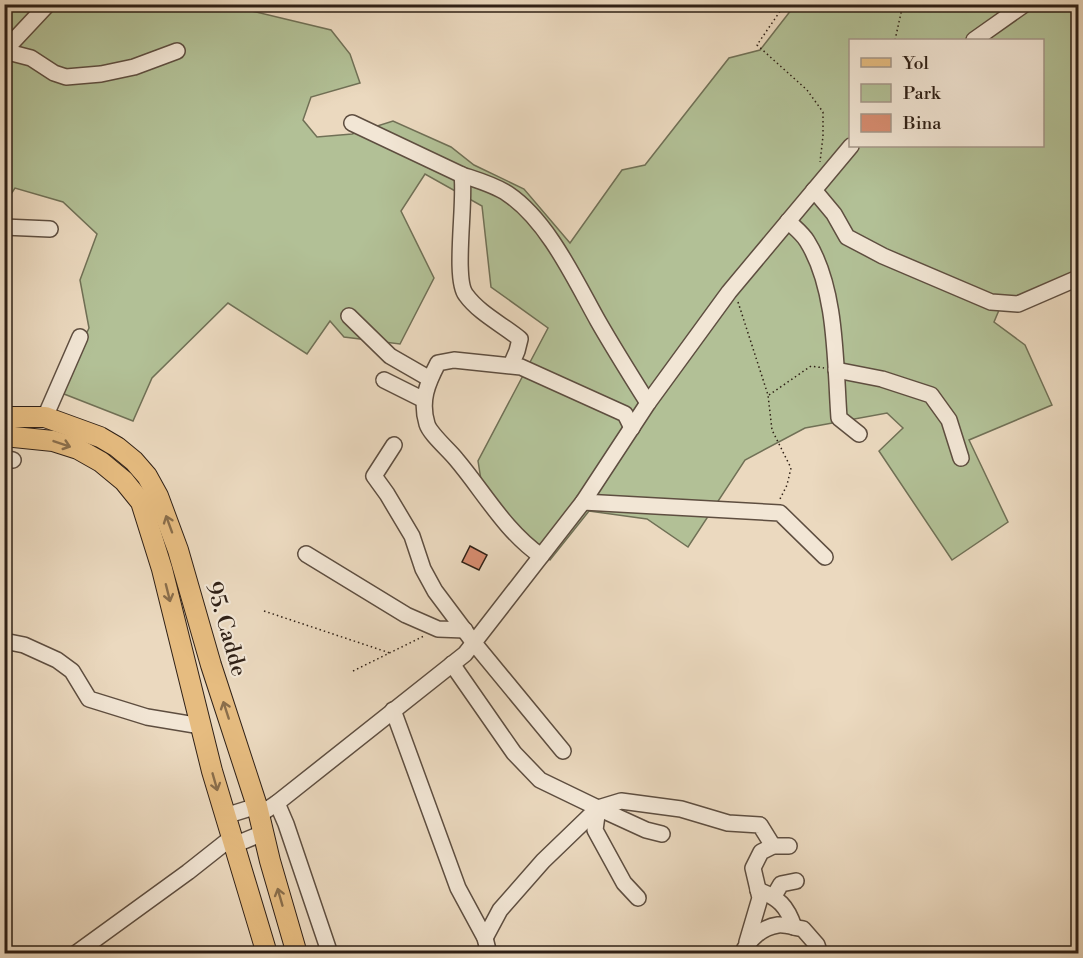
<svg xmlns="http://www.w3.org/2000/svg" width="1083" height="958" viewBox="0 0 1083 958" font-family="'Libre Bodoni',serif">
<rect width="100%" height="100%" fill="#ebd9bf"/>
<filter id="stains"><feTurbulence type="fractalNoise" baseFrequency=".00333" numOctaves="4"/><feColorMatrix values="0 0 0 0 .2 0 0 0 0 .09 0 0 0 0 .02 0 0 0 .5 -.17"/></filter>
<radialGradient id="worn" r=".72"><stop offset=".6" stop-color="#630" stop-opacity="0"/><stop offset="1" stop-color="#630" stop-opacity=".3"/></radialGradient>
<g fill="#b2c096" stroke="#707056" stroke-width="1.5" fill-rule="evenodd">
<path d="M5,5h35l-35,38z"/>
<path d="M57,5h170l104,25 19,24 10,29 -49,14 -8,23 14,17 35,-3 41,-13 58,26 23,18 50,24 46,54 52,-73 23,-5 84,-107 31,-8 35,-45h283v277l-52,23 -21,-9 -11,26 31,23 27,60 -83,35 39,82 -56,38 -73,-109 24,-23 -16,-15 -82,15 -60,32 -57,87 -41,-28 -58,-8 -39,49 -24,-21 -44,-53 -4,-25 70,-133 -57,-41 -9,-81 -57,-32 -24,37 33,67 -34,66 -56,-7 -14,-16 -23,33 -79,-51 -76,75 -19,43 -74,-29 30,-64 -9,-48 17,-46 -34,-32 -48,-14 -10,15 -1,-141zM850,40h192v106h-192z"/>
</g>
<path fill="#d88d71" stroke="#2f2016" stroke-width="1.5" d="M470,546l17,9 -8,15 -17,-8z"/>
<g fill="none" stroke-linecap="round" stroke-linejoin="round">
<defs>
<g id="minor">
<path d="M974,40l51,-36"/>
<path d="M4,51l27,7 23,15 12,4 35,-3 33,-7 43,-16"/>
<path d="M4,51l44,-47"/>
<path d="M352,123l110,52c15,5 33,10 46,19 40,27 67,86 90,127 16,28 33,55 50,82"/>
<path d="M462,175c4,26 -9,104 4,120 13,18 37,30 54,44l-3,12 -6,14"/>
<path d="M814,190l20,24 13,23 36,19 108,46 27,2 60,-26"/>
<path d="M788,221c6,6 15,13 19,20 30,48 28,121 32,177l20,16"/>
<path d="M4,227l46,2"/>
<path d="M349,316l41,40 40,23"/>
<path d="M836,370l46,9 49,16 18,25 12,38"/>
<path d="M384,380l40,20"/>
<path d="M45,417l35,-80"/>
<path d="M394,445l-20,31 13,18 25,42 11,33 12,22 39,52 89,108"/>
<path d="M4,458l9,2"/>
<path d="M583,502l197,11 45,44"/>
<path d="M306,554l100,61 32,14 27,1"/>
<path d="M541,556c-36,-25 -57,-64 -85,-97 -7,-9 -26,-25 -29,-35 -7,-23 0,-40 11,-61l16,-3 67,7 104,47 7,14"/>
<path d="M4,641l20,4 33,15 15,11 17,28 58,18 54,9"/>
<path d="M452,664l62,89 26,27 58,28 -55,53 -43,49 -15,28"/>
<path d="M393,710l65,178 27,50 4,16"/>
<path d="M277,803l9,21 44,130"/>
<path d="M598,808l23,-7 60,8 47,14 32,2 13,21"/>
<path d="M598,808l-3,22 29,53 14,15"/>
<path d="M598,808l48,22 16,4"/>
<path d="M259,815l18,-12 188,-149 118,-152 65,-99 81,-111 122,-146"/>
<path d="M225,816l32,-10"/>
<path d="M234,845l29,-12"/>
<path d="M758,890c21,8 29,16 36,37"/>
<path d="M774,896l7,-12 15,-3"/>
<path d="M747,942l13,-44 -7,-30 8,-16 12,-6h16"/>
<path d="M75,954l113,-82 43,-34"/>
<path d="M742,954c6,-14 20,-27 36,-29 8,-1 17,3 25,4l14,16 3,9"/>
</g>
<g id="major">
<path d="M4,417h41l55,20 17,10 17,14 13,15 11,20 20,54 33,115 46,141 13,55 27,93"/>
<path d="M4,436l49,5 25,8 23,13 23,19 17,21 21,67 50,202 55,183"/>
</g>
</defs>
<use href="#minor" stroke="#5e4e40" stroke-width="18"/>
<use href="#major" stroke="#2f2016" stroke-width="22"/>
<g stroke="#2f2016" stroke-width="1.5" stroke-dasharray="1.5 3" stroke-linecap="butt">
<path d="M785,4l-28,41 50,45 16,22v24l-3,26"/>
<path d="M895,40l8,-36"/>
<path d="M738,302l30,93 4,35 19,38 -4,17 -8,16"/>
<path d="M769,395l42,-29 13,2"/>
<path d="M264,611l126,42"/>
<path d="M353,671l71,-35"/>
</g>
<use href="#minor" stroke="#f2e6d5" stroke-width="15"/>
<use href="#major" stroke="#e6bc80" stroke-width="20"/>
</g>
<defs><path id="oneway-shaft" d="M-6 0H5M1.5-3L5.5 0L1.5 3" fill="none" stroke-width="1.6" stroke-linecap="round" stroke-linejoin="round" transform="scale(1.5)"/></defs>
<g stroke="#8a6e4b">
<use href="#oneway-shaft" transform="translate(62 444) rotate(19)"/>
<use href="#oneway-shaft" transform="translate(169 524) rotate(-110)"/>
<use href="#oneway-shaft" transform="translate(168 593) rotate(76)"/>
<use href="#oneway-shaft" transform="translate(226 710) rotate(-108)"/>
<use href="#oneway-shaft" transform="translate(215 782) rotate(74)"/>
<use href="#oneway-shaft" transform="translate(280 897) rotate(-106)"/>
</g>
<g text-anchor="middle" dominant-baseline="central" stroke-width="4.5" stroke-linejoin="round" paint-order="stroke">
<g font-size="22" fill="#2f2016" stroke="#f2e6d5">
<text transform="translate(226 629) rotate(74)">95. Cadde</text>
</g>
</g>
<rect width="1083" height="958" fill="none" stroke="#ebd9bf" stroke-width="24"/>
<rect x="6" y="6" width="1071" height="946" fill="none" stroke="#2f2016" stroke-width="3"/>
<rect x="12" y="12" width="1059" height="934" fill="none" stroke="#2f2016" stroke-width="1.5"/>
<rect x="849" y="39" width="195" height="108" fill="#f2e6d5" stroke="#a49789" stroke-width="1.5"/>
<rect x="861" y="58" width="30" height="9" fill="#e6bc80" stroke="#a49789" stroke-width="1.5"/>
<text x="903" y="69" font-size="18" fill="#2f2016">Yol</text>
<rect x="861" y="84" width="30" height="18" fill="#b2c096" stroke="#a49789" stroke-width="1.5"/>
<text x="903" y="99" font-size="18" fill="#2f2016">Park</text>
<rect x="861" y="114" width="30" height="18" fill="#d88d71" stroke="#a49789" stroke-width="1.5"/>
<text x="903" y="129" font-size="18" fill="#2f2016">Bina</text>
<rect width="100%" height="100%" filter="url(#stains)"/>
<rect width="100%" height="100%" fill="url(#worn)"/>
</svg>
